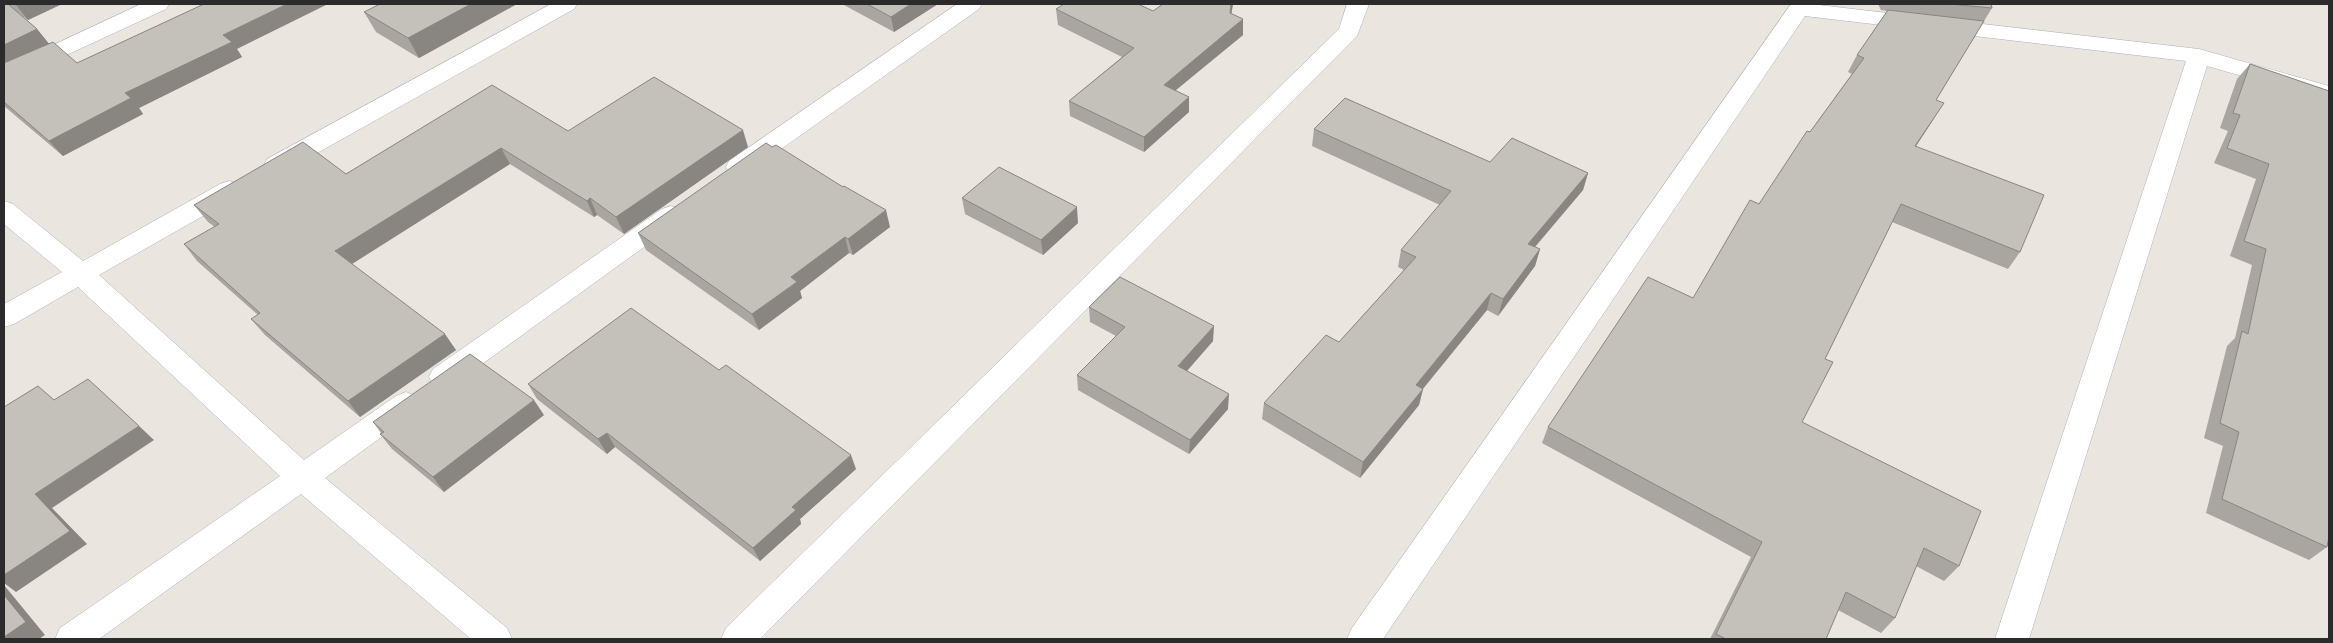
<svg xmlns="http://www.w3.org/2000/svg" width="2333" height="643" viewBox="0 0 2333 643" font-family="Mulish,sans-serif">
<rect width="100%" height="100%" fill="#ebe5df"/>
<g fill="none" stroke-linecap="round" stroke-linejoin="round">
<defs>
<g id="street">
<path d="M141,4h28l-3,5 -162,75v-16z"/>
<path d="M551,4h26l-3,5 -289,162 -9,2 -9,-2 -3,-6 3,-6z"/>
<path d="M957,4h25l-3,5 -232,164 -9,2 -9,-2 -3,-6 3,-6z"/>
<path d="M1347,4h22l-12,32 -597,603h-39l5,-11 613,-599z"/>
<path d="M1791,4h19l389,45 130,37v15l-122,-35 -178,573h-34l191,-578 -381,-45 -422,623h-36l5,-11z"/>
<path d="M229,181l9,3 4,6 -4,6 -139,79 205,185 92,-64 10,-4 10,4 5,8 -5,8 -91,66 182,150 5,11h-41l-170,-145 -202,145h-44l5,-11 220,-152 -202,-189 -64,37 -10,3v-23l58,-32 -58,-48v-23l9,3 70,57 137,-77z"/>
<path d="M671,206l9,3 4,6 -4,6 -227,164 -10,3 -10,-3 -4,-8 4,-8 229,-160z"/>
</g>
</defs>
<use href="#street" stroke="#afb1ba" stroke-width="1"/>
<use href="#street" fill="#fff" fill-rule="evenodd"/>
</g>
<g fill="#a9a5a0">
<path d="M4,4h58l-34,16 -11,-8 20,17 12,15 28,19 160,-14 5,8 -103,51 4,6 -80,42 -59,-50z"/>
<path d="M517,4l-98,54 -43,-26 -12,-20z"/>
<path d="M842,4h96l-44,28z"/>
<path d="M1233,4l-2,10 12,21 -68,55 14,7v15l-45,40 -74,-36 -1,-15 53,-44 -64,-32 -2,-16 97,2z"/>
<path d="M1878,4h113l1,4 -56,92 -3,20 -17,26 104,106 -12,17 -116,-47 -67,137 -23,63 157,144 -15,15 -28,-15 -21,52 -14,15 -43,-23 -12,29h-116l41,-82 -209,-114 6,-16 145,-129 117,-166 42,-58 -4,-2 9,-17 30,-44 -6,-1z"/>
<path d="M2250,64l79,27 -2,456 -18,13 -103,-47 17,-67 -19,-8 23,-92 8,-8 17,-73 -22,-9 26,-77 -42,-16 14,-32 -8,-3 17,-49z"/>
<path d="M1314,129l176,33 98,11 -5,17 -48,57 5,2 -5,17 -37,50 -11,-6 -64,79 -4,16 -59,73 -98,-59 2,-16 75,-61 65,-72 -6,-3 3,-17 39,-45 -128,-59z"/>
<path d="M568,131l180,16 -124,87 -27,-19 -3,2 -84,-53 -158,100 104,86 -96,67 -95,-82 -14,-16 7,-4 -61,-54 -13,-17 31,-17 -7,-5 -14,-17 152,-31z"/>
<path d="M772,147l118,80 -37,28 -4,-2 -49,38 2,7 -43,32 -113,-80 -8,-17z"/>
<path d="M962,198l116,25 -35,32 -78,-41z"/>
<path d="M1089,307l124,34 -26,30 41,38 -39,45 -111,-64 -1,-15 39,-39 -26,-14z"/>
<path d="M528,384l328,85 -56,50 1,5 -41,37 -145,-114 -8,7 -70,-55z"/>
<path d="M544,415l-100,77 -52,-43 -12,-15 1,-1 -8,-11z"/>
</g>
<g fill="#898682">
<path d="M20,4h42l-34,16 -12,-15z"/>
<path d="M287,4h41l-91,45 5,8 -103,51 4,6 -80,42 -14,-15 76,-48 98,-58z"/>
<path d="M471,4h46l-98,54 -11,-20z"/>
<path d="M911,4h27l-44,28 -3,-15z"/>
<path d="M1231,4h2l-4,24 1,-15z"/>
<path d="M1243,19v16l-79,65v-15z"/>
<path d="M37,29l13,16 -46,21v-21z"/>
<path d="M1189,97v15l-45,40v-15z"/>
<path d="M1944,103l-11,17 -28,43 10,-17z"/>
<path d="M743,130l5,17 -124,87 -8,-17z"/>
<path d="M501,148l9,16 -163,103 -12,-16z"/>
<path d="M1588,173l-5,17 -60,71 5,-17z"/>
<path d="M590,198l7,17 -3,2 -7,-16z"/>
<path d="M1077,207l1,16 -35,32 -2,-15z"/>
<path d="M886,210l4,17 -37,28 -5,-16z"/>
<path d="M845,237l4,16 -49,38 2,7 -43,32 -7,-16 39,-37z"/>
<path d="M1540,249l-5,17 -37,50 5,-17z"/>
<path d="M1491,293l-4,17 -75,92 4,-17z"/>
<path d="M1214,326l-1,15 -35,40v-15z"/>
<path d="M445,334l11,16 -96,67 -12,-16z"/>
<path d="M1423,389l-4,16 -59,73 3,-16z"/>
<path d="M1229,394l-1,15 -39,45 1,-14z"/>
<path d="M534,400l10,15 -100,77 -11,-15z"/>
<path d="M139,426l15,14 -102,68 35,36 -71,48 -12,-9v-8l31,-81z"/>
<path d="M607,433l8,14 -8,7 -9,-15z"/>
<path d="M851,455l5,14 -56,50 1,5 -41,37 -7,-13 39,-41z"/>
<path d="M4,585l41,50 -6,4h-35z"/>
</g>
<g fill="#c4c0ba" stroke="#898682">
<path d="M4,4h4l29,25 -33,16z"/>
<path d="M204,4h83l-64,31 9,7 -107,51 6,5 -82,43 -45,-39v-39l49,-21 24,21z"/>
<path d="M380,4h91l-63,34 -44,-26z"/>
<path d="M867,4h44l-20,13z"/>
<path d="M1064,4h74l15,7 10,-7h68l-1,9 13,6 -79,66 25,12 -45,40 -75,-36 65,-53 -78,-39z"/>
<path d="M1949,4h42l1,4z"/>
<path d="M1888,10l96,11 -48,79 8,3 -29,43 129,49 -24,57 -119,-48 -76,155 8,3 -31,60 179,89 -22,55 -35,-18 -29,70 -49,-26 -20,47h-100l-10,-5 46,-92 -214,-115 100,-150 45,21 57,-98 9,4 48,-73 3,1 54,-74 -7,-3z"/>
<path d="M2250,64l79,27v445l-2,11 -105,-48 17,-67 -19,-9 22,-92 6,3 18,-85 -22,-8 25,-77 -42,-16 13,-33 -7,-2z"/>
<path d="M654,77l89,53 -127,87 -26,-19 -3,3 -86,-53 -166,103 110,83 -97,67 -97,-82 9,-6 -76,-69 35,-20 -25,-19 109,-63 43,32 146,-89 76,46z"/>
<path d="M1345,98l145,64 22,-24 76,35 -60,71 12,5 -37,50 -12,-6 -75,92 7,4 -60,73 -99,-59 62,-68 13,7 77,-85 -15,-7 50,-59 -137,-62z"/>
<path d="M766,143l6,4 4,-2 67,42 1,-1 42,24 -38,29 -3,-2 -54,40 6,5 -45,32 -114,-81z"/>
<path d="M999,167l78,40 -36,33 -79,-42z"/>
<path d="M1120,277l94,49 -36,40 51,28 -39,46 -113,-65 48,-48 -36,-20z"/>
<path d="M631,308l88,62 7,-5 125,90 -59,52 4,3 -43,38 -146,-115 -9,6 -70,-55z"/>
<path d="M470,354l64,46 -101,77 -53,-43 4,-2 -11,-10z"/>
<path d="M88,379l51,47 -104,68 35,37 -66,44v-168l34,-21 16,14z"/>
<path d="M4,595l22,27 -22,15z"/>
</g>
<rect width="2333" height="643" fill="none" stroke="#2b2b2b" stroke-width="10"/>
</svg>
